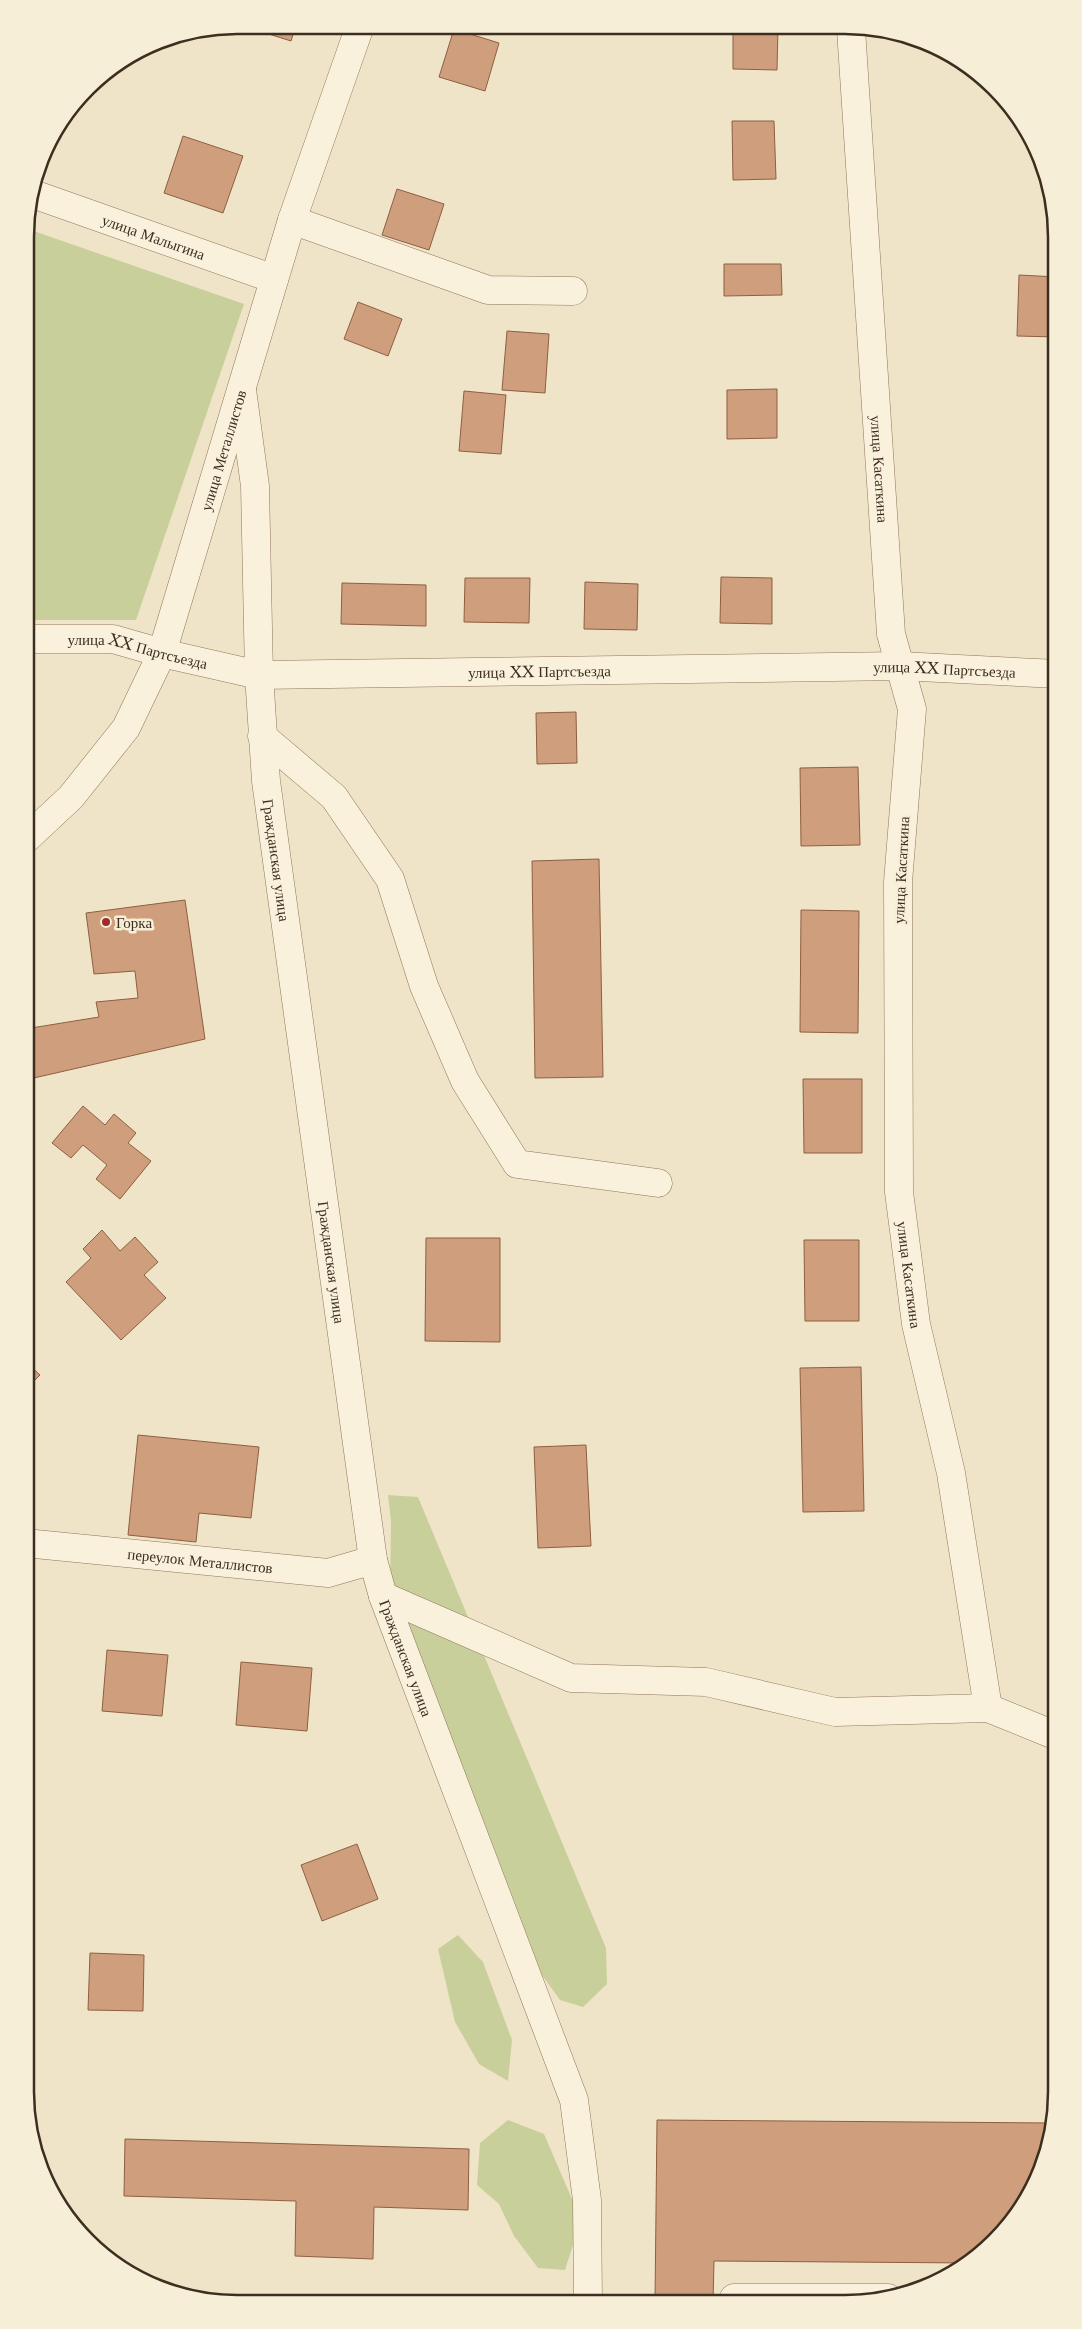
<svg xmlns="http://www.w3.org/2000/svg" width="1082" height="2329" viewBox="0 0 1082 2329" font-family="'Libre Baskerville',serif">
<rect width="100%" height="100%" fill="#f0e4c8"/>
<g fill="#c9cf9b">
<path d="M25,228l219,76 -108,316h-111z"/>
<path d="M388,1495l30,2 188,451 1,36 -24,23 -23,-7 -31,-43 -139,-361 1,-75z"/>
<path d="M458,1935l25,27 29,78 -4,41 -29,-17 -24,-42 -17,-73z"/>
<path d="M508,2120l36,14 37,86 -16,50 -27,-2 -24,-32 -15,-32 -22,-19 3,-42z"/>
<path d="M321,2294l80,5 5,2h-91z"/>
</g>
<g fill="#cf9f7d" stroke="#8d5f41">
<path d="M240,25h56l-5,16z"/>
<path d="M733,28h45l-1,42 -44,-1z"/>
<path d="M454,29l45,14 -14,48 -46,-14z"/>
<path d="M732,121h42l2,58 -43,1z"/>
<path d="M183,136l60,20 -20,57 -59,-20z"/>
<path d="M397,189l47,15 -15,46 -47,-15z"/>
<path d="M724,264h57l1,31 -58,1z"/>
<path d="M1019,275l38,2v60l-40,-1z"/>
<path d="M358,302l44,17 -14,37 -44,-17z"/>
<path d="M507,331l42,3 -4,59 -43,-3z"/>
<path d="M777,389v49l-50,1v-49z"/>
<path d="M464,391l42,4 -5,59 -42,-3z"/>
<path d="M721,577l51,1v46l-52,-1z"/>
<path d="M465,578h65l-1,45 -65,-1z"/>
<path d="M585,582l53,2 -1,46 -53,-1z"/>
<path d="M342,583l84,2v41l-85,-2z"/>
<path d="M576,712l1,51 -40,1 -1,-51z"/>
<path d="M858,767l2,78 -59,1 -1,-78z"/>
<path d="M599,859l4,218 -68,1 -3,-217z"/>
<path d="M185,900l20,139 -180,41v-51l74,-12 -3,-15 42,-4 -3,-27 -41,3 -8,-61z"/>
<path d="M801,910l58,1 -1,122 -58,-1z"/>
<path d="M803,1079h59v74h-58z"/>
<path d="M83,1106l22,19 9,-11 22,19 -8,10 23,18 -31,38 -24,-20 11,-14 -24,-20 -12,13 -19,-15z"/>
<path d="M102,1230l18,21 15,-14 23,25 -14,13 22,23 -45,42 -55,-58 25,-24 -8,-9z"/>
<path d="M426,1238h74v104l-75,-1z"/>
<path d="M804,1240h55v81h-54z"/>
<path d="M25,1331l10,10 -10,10z"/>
<path d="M25,1361l15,14 -15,15z"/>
<path d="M861,1367l3,144 -61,1 -3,-144z"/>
<path d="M138,1435l121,12 -8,71 -52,-5 -3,29 -68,-7z"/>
<path d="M586,1445l5,101 -53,2 -4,-101z"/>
<path d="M107,1650l61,5 -6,61 -60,-5z"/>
<path d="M241,1662l71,6 -5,63 -71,-6z"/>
<path d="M357,1844l21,55 -56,22 -21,-56z"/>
<path d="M90,1953l54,2 -1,56 -55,-1z"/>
<path d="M657,2120l396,3 -12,50 -36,59 -36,31 -255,-2 -1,42h-58z"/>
<path d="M125,2139l344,10 -1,61 -94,-3 -1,52 -78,-3 1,-55 -172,-5z"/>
</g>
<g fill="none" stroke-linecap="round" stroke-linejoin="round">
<defs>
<g id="minor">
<path id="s1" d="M851,29l40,605 21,75 -14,173 1,310 17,132 35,149 37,235"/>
<path id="s2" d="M33,194l241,85"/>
<path d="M292,220l196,70 85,1"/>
<path id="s3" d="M242,390l13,96 4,189 7,106 107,779 10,36 191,504 13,100 1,102"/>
<path id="s4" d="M25,639h88l49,14 97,22 641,-9 157,8"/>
<path d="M262,736l72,61 56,82 34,107 41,95 52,83 141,19"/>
<path id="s5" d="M25,840l46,-43 55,-69 36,-75 130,-433 68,-194"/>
<path id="s6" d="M25,1543l303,30 45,-13"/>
<path d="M383,1596l188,82 135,4 129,30 153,-4 69,28"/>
<path d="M734,2303v-5h154"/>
</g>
</defs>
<use href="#minor" stroke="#8d765c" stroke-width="29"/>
<use href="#minor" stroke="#faf1dc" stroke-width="28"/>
</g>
<circle fill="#9e2a2b" stroke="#f7eed8" stroke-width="2" cx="106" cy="922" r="5"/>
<g text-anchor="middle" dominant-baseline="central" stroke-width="5" stroke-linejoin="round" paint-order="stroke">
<g font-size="15" fill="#3d2e20" stroke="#f7eed8">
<text stroke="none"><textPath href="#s2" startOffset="128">улица Малыгина</textPath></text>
<text stroke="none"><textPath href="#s5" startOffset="446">улица Металлистов</textPath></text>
<text stroke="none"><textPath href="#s1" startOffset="441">улица Касаткина</textPath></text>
<text stroke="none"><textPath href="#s4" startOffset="114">улица XX Партсъезда</textPath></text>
<text stroke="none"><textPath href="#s4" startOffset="924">улица XX Партсъезда</textPath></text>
<text stroke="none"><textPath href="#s4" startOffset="519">улица XX Партсъезда</textPath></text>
<text stroke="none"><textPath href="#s3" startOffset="472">Гражданская улица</textPath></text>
<text transform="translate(901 870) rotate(-87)">улица Касаткина</text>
<text stroke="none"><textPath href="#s3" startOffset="878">Гражданская улица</textPath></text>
<text stroke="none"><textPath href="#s1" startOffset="1251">улица Касаткина</textPath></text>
<text stroke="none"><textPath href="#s6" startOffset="176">переулок Металлистов</textPath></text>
<text stroke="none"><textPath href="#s3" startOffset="1282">Гражданская улица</textPath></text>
</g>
<g font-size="15" fill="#3d2e20" stroke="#f7eed8" text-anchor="start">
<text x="116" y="922">Горка</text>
</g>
</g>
<path d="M0 0H1082V2329H0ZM237 34H845A203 203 0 0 1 1048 237V2092A203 203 0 0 1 845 2295H237A203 203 0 0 1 34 2092V237A203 203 0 0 1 237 34Z" fill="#f7eed8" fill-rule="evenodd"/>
<path fill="none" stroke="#3d2e20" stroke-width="2.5" d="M237 34H845A203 203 0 0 1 1048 237V2092A203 203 0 0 1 845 2295H237A203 203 0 0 1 34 2092V237A203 203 0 0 1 237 34Z"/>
</svg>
